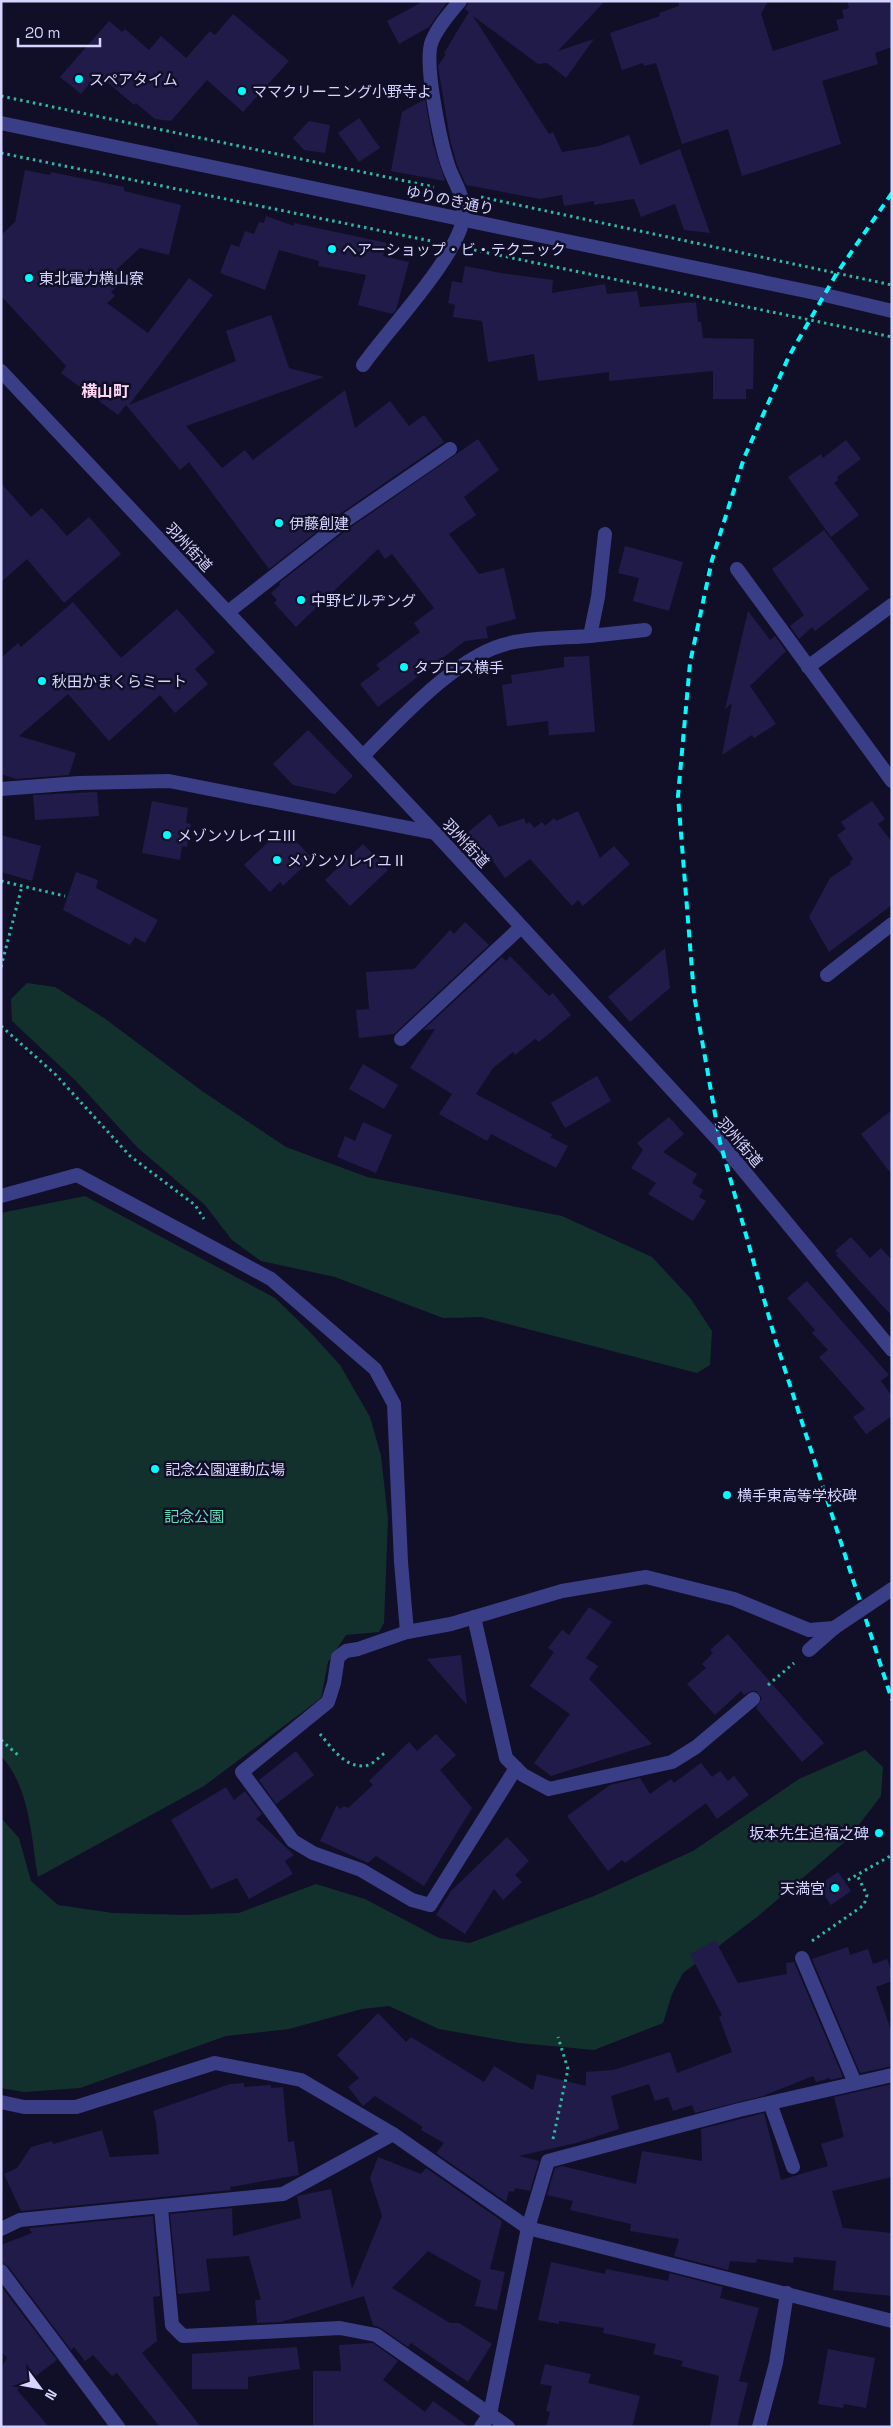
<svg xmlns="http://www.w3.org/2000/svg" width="893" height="2428" viewBox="0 0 893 2428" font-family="'Space Grotesk','Noto Sans JP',sans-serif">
<rect width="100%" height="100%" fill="#110f27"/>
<g fill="#12312d">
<path d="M27,983l28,4 49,31 98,73 84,56 81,30 195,39 90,41 39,42 21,32 -2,34 -13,8 -216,-56 -38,1 -108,-41 -74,-16 -29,-21 -27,-35 -67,-57 -62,-67 -64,-60 -1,-22z"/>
<path d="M85,1196l190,102 34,33 31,34 30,52 11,39 7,63 -4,104 -5,9 -33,3 -18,27 -7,36 -117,88 -166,91c-7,-40 -8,-90 -37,-121v-543z"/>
<path d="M865,1750l18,17 -2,29 -34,44 -90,77 -74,56 -11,21 -9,29 -69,27 -75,-7 -80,-14 -50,-23 -27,3 -73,20 -63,7 -146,52 -56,4 -23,-4v-270l18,20 12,43 27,24 55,8 71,2 55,-2 77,-29 49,15 74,39 31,5 124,-47 99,-45 106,-72z"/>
</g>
<g fill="#201b48">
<path d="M424,1h24l-19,26 -30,17 -12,-23z"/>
<path d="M469,1h136l-47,50 36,-12 -28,39 -19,-15 -9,1 -65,-48 76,118 4,-2 9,20 37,-6 30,-11 11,30 40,-16 30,84 -26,-3 -9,-26 -34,13 -7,-18 -40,6v-4l-30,5 -2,-11 -22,4 -74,-14 -9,-20 -7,-26 -12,-73 8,-12 -2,-1 25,-41 -4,-3z"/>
<path d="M678,1h90l-7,13 12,37 66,-21 -3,-10 8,-2 -2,-8 7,-2 -2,-7h45v46l-17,6 3,11 -56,17 19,63 -99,32 -14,-47 -46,15 -26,-81 -12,3 -1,-3 -21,7 -12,-37 50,-17 -1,-3 20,-7z"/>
<path d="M233,14l56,47 -46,51 -36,-32 -36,41 -16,-2 -19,-16 -2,2 -36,-31 -17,20 -21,-17 49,-56 13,11 3,-3 24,21 12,-14 25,22 24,-27 5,4z"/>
<path d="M425,99l8,45 12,37 -54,-10 11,-59z"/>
<path d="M359,118l21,30 -21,14 -21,-29z"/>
<path d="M309,121l21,4 -5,28 -21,-3 -11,-12z"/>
<path d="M25,170l25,5 1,-3 73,15v4l57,14 -12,50 -29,-7 -24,22 9,9 -14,13 4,4 -8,7 41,30 41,-55 24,17 -84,110 107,-44 -10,-30 45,-16 18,53 35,9 -138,49 36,42 23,-18 8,10 92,-70 10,38 35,-27 19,25 15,-11 20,27 -110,76 -65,51 -80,-107 -9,8 -54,-65 -8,10 -57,-42 5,-7 -65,-70v-61l14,-13z"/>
<path d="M266,216l28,10v-3l93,20 -4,13 26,6 -13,48 -4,4 -34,-9 8,-30 -48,-9 1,-5 -40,-11 -14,40 -45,-17 11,-29 8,3 6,-16 9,3 5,-12 5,1z"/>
<path d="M465,266l36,7 52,7 -1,13 53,-9 2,10 30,-3 3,16 56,-5 2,20h3l2,16 51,1 -1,50h-7v10h-33v-28l-104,10v-9l-71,9 -4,-27 -46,8 -6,-41 -29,-4 2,-12 -7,-2 4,-22 10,2z"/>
<path d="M478,439l21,31 -35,27 12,18 -27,19 30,40 25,-6 12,51 -30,8 2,11 -23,3 -87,66 -18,-23 20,-15 -4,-4 44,-33 -6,-9 20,-15 -42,-54 -7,5 -7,-10 -82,78 -22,-24 3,-3 -6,-7 9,-8 -1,-2 65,-51z"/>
<path d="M846,440l15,19 -24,18 1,3 -4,3 25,32 -28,22 -43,-60 33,-23 2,4z"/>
<path d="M1,483l30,34 11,-9 25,28 22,-19 32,37 -57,49 -37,-44 -26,23z"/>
<path d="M824,530l45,59 -54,42 -3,-4 -13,12 -9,-13 14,-11 -32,-46z"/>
<path d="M625,546l58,16 -14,49 -36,-10 6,-23 -21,-5z"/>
<path d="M73,602l48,56 56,-49 38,43 -20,17 13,15 -33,29 -15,-18 -51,46 -41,-47 -49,42 57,17 -7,22 -53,4 -15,-5v-116l17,-15 3,4z"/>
<path d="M748,611l22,29 5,-4 11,15 -36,35 26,38 -22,14 -2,-3 -30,20 10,-52 -7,6z"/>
<path d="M589,656l6,76 -46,3 -1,-14 -41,5 -5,-41 10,-2 -1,-8 53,-8v-10z"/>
<path d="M308,730l45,46 -18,18 -42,-9 -20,-21z"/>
<path d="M97,792l2,24 -64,4 -2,-25z"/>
<path d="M152,801l36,7 -2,15 5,1 -4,23 -5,-1 -2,14 -38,-7z"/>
<path d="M872,801l13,18 -7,5 14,18v63l-63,47 -20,-35 21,-39 21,-14 -1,-2 3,-3 -16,-24 9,-6 -5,-7z"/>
<path d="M578,811l22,47 14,-12 16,18 -47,42 -5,-6 -6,6 -42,-47 -25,19 -15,-21 -4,3 -19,-27 23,-19 9,13 25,-9 2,6 4,-2 4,6 8,-6 3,4 9,-8 2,3z"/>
<path d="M283,828l29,30 -29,28 -3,-4 -10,10 -26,-27z"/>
<path d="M1,835l40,11 -9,35 -31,-9z"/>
<path d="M363,844l25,26 -38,36 -25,-26z"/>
<path d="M76,872l22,8 -2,8 62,32 -13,23 -10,-6 -5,8 -67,-35z"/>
<path d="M465,922l24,23 -95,89 -35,4 -3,-28 13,-1 -3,-37 48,-3 36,-39 4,4z"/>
<path d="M665,948l5,40 -40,34 -22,-25z"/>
<path d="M510,956l39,40 4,-3 18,22 -32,27 -4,-3 -20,16 -2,-3 -20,16 -17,26 77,41 -3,2 18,9 -12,22 -65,-34 -4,7 -48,-27 13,-20 -42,-26 25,-39 -12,1 79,-73 4,4z"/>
<path d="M363,1064l35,21 -14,24 -35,-20z"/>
<path d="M597,1076l14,25 -46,27 -14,-25z"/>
<path d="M892,1110v65l-31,-41z"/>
<path d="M669,1117l15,17 -21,18 34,22 -5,9 11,7 -4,7 7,4 -13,20 -45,-27 8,-11 -25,-15 12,-18 -6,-7z"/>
<path d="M363,1122l29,13 -16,38 -39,-16 8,-21 10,5z"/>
<path d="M851,1237l19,21 11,-10 11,12v56l-56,-61 2,-1 -3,-3z"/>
<path d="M807,1281l82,94 -8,6 11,15v20l-26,18 -13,-17 12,-8 -46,-52 9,-7 -16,-17 3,-3 -28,-32z"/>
<path d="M589,1607l23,15 -26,36 12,8 -9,13 63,65 -101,32 -17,-13 36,-49 -40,-28 24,-34 -6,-4 14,-18 7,5z"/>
<path d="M728,1634l96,109 -22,19 -46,-54 6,-10 -6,-7h-5l-7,4 -3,-4 -26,24 -28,-31 19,-16 -4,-4 11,-11 -3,-3z"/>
<path d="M461,1655l6,50 -40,-46z"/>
<path d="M436,1734l20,21 -16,15 32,38 -48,78 -48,-30 -8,7 -48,-22 17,-36 3,4 4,-3 4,2 25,-23 -4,-4 40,-39 8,9z"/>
<path d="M296,1751l18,24 -38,29 -17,-24z"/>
<path d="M701,1763l11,14 8,-6 8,10 6,-5 15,19 -32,24 -11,-16 -81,60 -3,-3 -14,11 -41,-55 43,-31 30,-7 10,16 21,-15 3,4z"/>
<path d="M226,1787l8,13 11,-9 17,23 -6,5 38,36 -9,6 8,13 -44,25 -12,-21 -26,11 -40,-69z"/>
<path d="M507,1837l22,24 -14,14 7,7 -19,18 -9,-11 -29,45 -29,-19 15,-24z"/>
<path d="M838,1872l13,19 -20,14 -13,-19z"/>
<path d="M715,1940l23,43 49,-9 -1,-11 8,-1 49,115 -13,3v-2l-14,4 -3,-6 -50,20 -68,17 -3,-8 -19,6 -5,-14 -13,4 -6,-17 -38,12 8,33 -43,14 -57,13 20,5 -9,30 -15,-3 -1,4 -5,-1 -3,11 -70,-49 8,-10 -23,-13 2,-3 -48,-31 -12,10 -15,-19 11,-9 -22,-23 41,-42 28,29 5,-5 73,45 10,-16 39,24 4,-16 49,12v-14l27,-2 57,-18 7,21 55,-21 -13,-35 3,-2 -32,-61z"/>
<path d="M848,1947l2,8 18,-6 5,15 14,-5 5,13v9l-16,6 16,46v33l-32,7 -48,-114z"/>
<path d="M244,2083v4l27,-2v3l12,-1 5,55 6,-1 5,34 -69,12 1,3 -210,21 -17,-37 13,-6 14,-21 21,-6 1,3 49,-14 8,27 49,-3 -3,-32 -3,-11 77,-27z"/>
<path d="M892,2084v93l-60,14 11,37 49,5v63l-59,-6 3,-29 -42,-4 -1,6 -36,-4 -1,4 -26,-2 -2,9 -54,-14 5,-17 -49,-8 1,-7 -61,-14 3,-9 -26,-6 8,-27 7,-2 74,18 6,-33 60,10 -1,-32 63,-16 17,67 47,-14 -7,-22 23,-7 -10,-40z"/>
<path d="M378,2157l43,17 5,-6 76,53 -12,48 15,3 -8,38 -22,-4 6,-25 -53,-30 -36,37 58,35h9l33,21 -24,38 -57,-39 -3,4 -27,-19 -8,-3 -9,-29 -83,26 -24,1 -2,-23h6l-12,-44 -43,3 4,32 -32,3 -8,-80 62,-6 1,28 68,-18 -4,-22 34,-7 21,100 30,-73 -12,-38z"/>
<path d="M153,2216l7,80 -7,1 4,44 -15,12 59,74h-41l-43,-54 -5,3 -19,-21 -8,6 -11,-14 -3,3 -63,-84 -7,-4v-17l31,-12 -3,-5z"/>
<path d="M551,2262l54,12 1,-5 62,12 2,-8 53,14 -3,11 39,10 -20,73 9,2 -11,44h-27l9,-51 -38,-10 2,-5 -30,-7 3,-10 -53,-11 1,-5 -45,-7v3l-21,-4z"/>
<path d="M1,2286l56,74 -40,30 32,37h-48v-59l6,-10 -6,-7z"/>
<path d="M373,2343l25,18 -15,19 42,32 8,-11 36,26h-156v-56h28l-2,-26z"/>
<path d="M297,2347l3,22 -52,8v12h-56v-35z"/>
<path d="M828,2349l47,9 -9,50 -22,-4 -1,4 -25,-4z"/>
<path d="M545,2364l46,10 -3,9 52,13 -8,31h-86l4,-15 -4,-1 6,-25 -12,-2z"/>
</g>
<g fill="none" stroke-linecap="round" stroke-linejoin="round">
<g stroke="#2fb9a4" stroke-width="3" stroke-dasharray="2.5 4" stroke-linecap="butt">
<path d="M1,96l433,91"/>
<path d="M1,153l430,88"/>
<path d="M481,197l411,88"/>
<path d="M474,250l418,87"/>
<path d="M1,881l64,15"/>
<path d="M1,967l21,-81"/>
<path d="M1,1026l54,48 75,82 65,49 9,14"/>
<path d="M768,1685l26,-22"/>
<path d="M320,1734c12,14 27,37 49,31 5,-2 11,-9 16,-12"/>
<path d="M1,1740l18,16"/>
<path d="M848,1880l44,-25"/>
<path d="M812,1941l52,-36 3,-10 -10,-20"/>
<path d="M553,2139l15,-70 -10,-32"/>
</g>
<g stroke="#3a3e86" stroke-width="14">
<path d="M363,365c23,-33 96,-110 100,-147 2,-22 -7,-32 -14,-50 -8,-23 -26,-106 -17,-127 6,-15 18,-28 28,-40"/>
<path d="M1,371l434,462 285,309 172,208"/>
<path d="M737,569l155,212"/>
<path d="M228,612l111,-87 111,-76"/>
<path d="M590,636l55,-6"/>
<path d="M808,667l84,-62"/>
<path d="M363,756c36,-36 96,-103 147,-113 25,-6 54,-5 80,-7l8,-39 7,-63"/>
<path d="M1,789l78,-6 90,-2 266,52"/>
<path d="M827,975l65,-51"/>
<path d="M401,1039l120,-112"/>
<path d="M1,1196l76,-21 194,104 104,90 19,35 7,158 6,70 44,-8 111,-33 84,-14 88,22 75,31 25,-2"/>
<path d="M474,1617l32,141 17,17 26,14 123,-27 24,-15 57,-48"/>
<path d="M407,1632l-49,17 -12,2 -8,6 -4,26 -6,19 -86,70 51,69 20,12 48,17 51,30 18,5 86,-137"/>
<path d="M809,1650l25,-22"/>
<path d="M802,1958l53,125"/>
<path d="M1,2102l23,5h52l139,-44 86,17 92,54 135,94 364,93"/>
<path d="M770,2103l23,64"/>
<path d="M161,2208l11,117 11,11 157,-8 36,7 132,92"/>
<path d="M1,2229l19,-9 263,-26 110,-60"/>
<path d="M1,2271l117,156"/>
<path d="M481,2427l9,-13 38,-186 20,-67 191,-51 153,-35"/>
</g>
<g stroke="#3a3e86" stroke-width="14">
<path d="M1,123l824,172 67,16"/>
<path d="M759,2427l17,-64 11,-70"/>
</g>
<path stroke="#01fcff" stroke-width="4" stroke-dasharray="8 6" stroke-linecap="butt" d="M892,193l-55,80 -48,83 -45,102 -32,102 -22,103 -12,133 16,199 26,147 56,200 116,358"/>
<path stroke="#3a3e86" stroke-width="14" d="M834,1628l58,-39"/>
</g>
<g fill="#01fcff" stroke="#110f27" stroke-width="2">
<circle cx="79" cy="79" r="5"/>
<circle cx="242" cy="91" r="5"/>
<circle cx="332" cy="249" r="5"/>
<circle cx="29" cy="278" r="5"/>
<circle cx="279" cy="523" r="5"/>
<circle cx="301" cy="600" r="5"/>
<circle cx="404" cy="667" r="5"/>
<circle cx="42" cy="681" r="5"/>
<circle cx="167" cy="835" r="5"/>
<circle cx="277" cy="860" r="5"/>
<circle cx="155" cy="1469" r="5"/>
<circle cx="727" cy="1495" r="5"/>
<circle cx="879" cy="1833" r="5"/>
<circle cx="835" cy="1888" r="5"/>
</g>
<g text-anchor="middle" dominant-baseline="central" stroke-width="5" stroke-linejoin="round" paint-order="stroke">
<g font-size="15" fill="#d6d5ff" stroke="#110f27" text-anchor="start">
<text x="89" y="79">スペアタイム</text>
<text x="252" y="91">ママクリーニング小野寺よ</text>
<text x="342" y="249">ヘアーショップ・ビ・テクニック</text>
<text x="39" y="278">東北電力横山寮</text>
<text x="289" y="523">伊藤創建</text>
<text x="311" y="600">中野ビルヂング</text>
<text x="414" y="667">タプロス横手</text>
<text x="52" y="681">秋田かまくらミート</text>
<text x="177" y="835">メゾンソレイユⅢ</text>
<text x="287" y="860">メゾンソレイユⅡ</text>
<text x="165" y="1469">記念公園運動広場</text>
<text x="737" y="1495">横手東高等学校碑</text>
<text x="869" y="1833" text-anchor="end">坂本先生追福之碑</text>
<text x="825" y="1888" text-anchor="end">天満宮</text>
</g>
<g font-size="15" fill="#d6d5ff" stroke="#110f27">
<text transform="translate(450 200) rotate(12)">ゆりのき通り</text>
<text transform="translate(189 547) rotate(47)">羽州街道</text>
<text transform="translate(466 843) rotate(47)">羽州街道</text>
<text transform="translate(740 1142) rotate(49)">羽州街道</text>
</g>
<g font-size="15" fill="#60e0b5" stroke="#110f27">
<text x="194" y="1516">記念公園</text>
</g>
<g font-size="16" font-weight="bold" fill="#ffd7f4" stroke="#110f27">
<text x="105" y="391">横山町</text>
</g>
</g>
<rect width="893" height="2428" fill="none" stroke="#d6d5ff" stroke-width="5"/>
<g transform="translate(40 2388) rotate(122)" stroke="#110f27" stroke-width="4" paint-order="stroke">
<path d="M0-4L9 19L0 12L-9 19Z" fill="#d6d5ff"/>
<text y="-8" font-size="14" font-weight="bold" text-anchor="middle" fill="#d6d5ff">N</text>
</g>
<path d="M18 38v8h82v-8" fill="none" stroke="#d6d5ff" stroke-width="2.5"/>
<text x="25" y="38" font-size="15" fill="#d6d5ff" stroke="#110f27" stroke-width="4" paint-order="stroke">20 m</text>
</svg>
